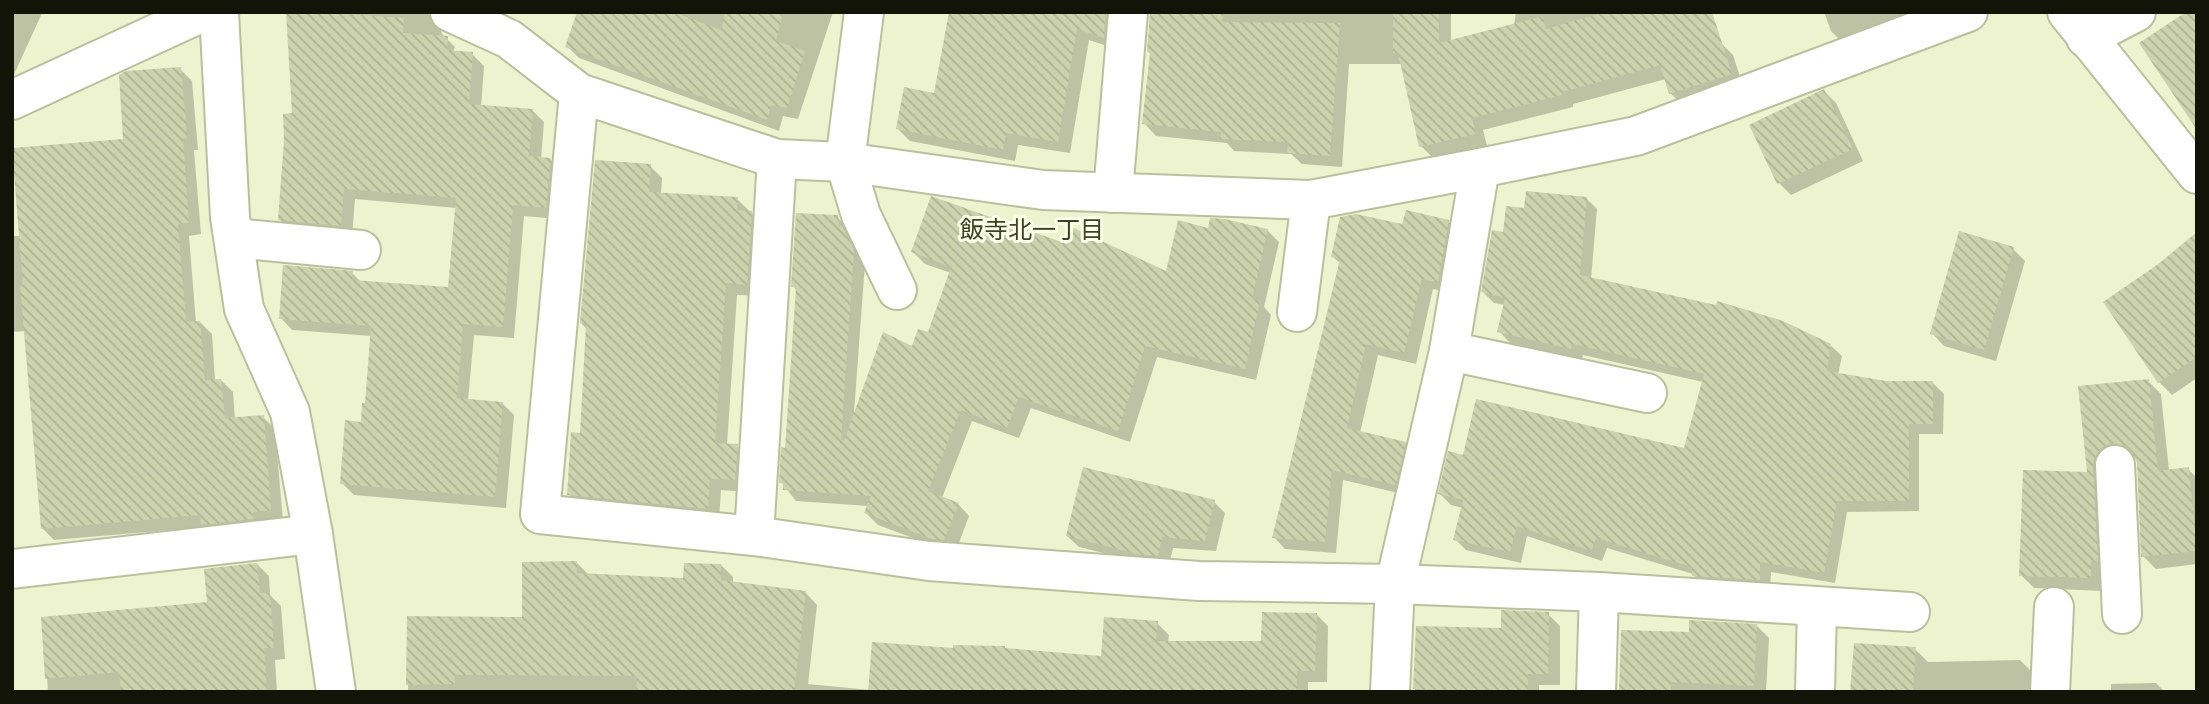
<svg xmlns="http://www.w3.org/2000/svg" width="2209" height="704" viewBox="0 0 2209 704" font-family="'Source Serif 4','Noto Sans JP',serif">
<defs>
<pattern id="building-back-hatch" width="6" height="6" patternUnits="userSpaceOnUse" patternTransform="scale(1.75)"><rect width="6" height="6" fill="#ccd2ad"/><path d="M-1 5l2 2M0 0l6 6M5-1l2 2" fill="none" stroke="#aeb393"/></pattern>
</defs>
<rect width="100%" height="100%" fill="#edf3ce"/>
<g fill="#0003">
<path d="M12,12l30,1 -30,66z"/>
<path d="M288,12h156l-5,14 3,8 13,13 -2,5 19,2 12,12 -3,41 51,3 12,12 -3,37h9l12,12 -4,48 -34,-3 -10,122 -40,-3 -6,65 34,3 12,12 -8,93 -152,-13 -12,-12 24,-78 6,-69 -80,-6 -11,-12 71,-45 9,9 89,7 7,-81 -102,-9 -3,38 -61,-6 -11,-11 14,-105z"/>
<path d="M579,12h254l-35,107 -15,-3 -4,15 -200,-73 -12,-12z"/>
<path d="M951,12h171l-6,37 -27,-9 -19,113 -52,-8 -3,16 -105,-20 -12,-12 38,-34z"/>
<path d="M1151,12h300v30l63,-17 2,-13h189l16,31 12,12 10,31 -60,19 -13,-12 -4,-14 -93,25v3l-90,23 4,16 -54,12 -12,-12 -19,-82h-53l-7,103 -40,-3 -11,-10 -57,-3 -7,-8 -71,-7 -12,-13 7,-69z"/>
<path d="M1824,12h80l2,8 -63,23 -12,-12z"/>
<path d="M180,69l12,12 6,69h-4l7,84 -12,2 7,87 4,-1 12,12 3,47 6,-1 12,12 2,27 28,-2 12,12 8,92 -68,15 -10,-9 -151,13 -12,-12 -15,-197 -15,1v-96h9l114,-96z"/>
<path d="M1824,91l12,12 27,58 -72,34 -12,-12 -27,-57z"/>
<path d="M650,166l12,12 -1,16 76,5 26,25 -4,72 -22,-1 -10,150 10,1 12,12 -2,34 -26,-2 -2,30 -138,-14 -12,-12 12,-59 6,-106 -6,-6z"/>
<path d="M1586,198l11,11 -6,70 239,66 12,11 -4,19 47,8h48l11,11 -1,40h-24v77l-72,1 -12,71 -64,-11 -1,19 -66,-5 -11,-12 -86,-26 -5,13 -75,-25 -6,27 -55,-13 -11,-11 8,-31 -12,-3 -11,-11 24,-37 221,-7 18,-68 -120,-27 -1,4 -72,-16 -11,-12 6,-26 -11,-2 -11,-11 22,-57 21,-25z"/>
<path d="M837,217l12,12 16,34 -11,150 59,-64 16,-15 22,-61 -26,-9 -12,-12 155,-6 99,27 42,-43h58l12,12 -15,65 7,8 -15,65 -99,-23 -27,85 -99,-34 -12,30 -47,-17 -30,77 16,6 11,12 -13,35 -11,-1 -67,-25 -12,-12 3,-7 -73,-5 -15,-19 6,-33 10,-158 -4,-5z"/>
<path d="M1448,221l12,12 -10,60 -17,-4 -17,75 -38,-9 -18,78 45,10 11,12 -9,40 -64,-15 -7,73 -51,-4 -11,-12 67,-273 -8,-7 70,-31z"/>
<path d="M2197,234v144l-25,17 -13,-13 -1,-116z"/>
<path d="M2013,249l12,12 -29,100 -52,-15 -12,-13z"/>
<path d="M2148,381l13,13 8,77 19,-2 9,9v86l-41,5 -13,-13 -5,-93 -2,-6 -8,-2 -25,136 -69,-3 -13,-13 68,-101 -9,-86z"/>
<path d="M1214,502l11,11 -9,38 -43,-3 -4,18 -16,-1 -74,-18 -12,-11z"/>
<path d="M577,563l12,12 96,5 36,-15 12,12v6l72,9 12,13 -9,79 62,6 85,-40 49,-3 3,3 96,8 54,-35 12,12 -1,7 95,1 53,-29 12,12 -1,56h-19v10h-900v-74l115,1z"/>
<path d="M257,564l12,12 1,19 11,11 4,53 -10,1 2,32h-229l-5,-74 166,-14z"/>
<path d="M1548,614l12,12v59h-21v7h-124l2,-65 85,3z"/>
<path d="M1757,626l12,12 -3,54h-146l70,-58z"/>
<path d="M1915,649l13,13 92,-2 12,12v20h-180z"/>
<path d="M2156,683l9,9h-54v-8z"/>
</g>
<g fill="url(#building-back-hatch)">
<path d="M286,12h59v2l59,4 -1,15 45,3 -1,14 26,2 -4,52 64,5 -4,47 22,2 -5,50 -33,-3 -10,122 -40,-3 -6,74 46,4 -8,95 -155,-13 5,-64 16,2 1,-19h3l6,-77 -92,-7 4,-54 70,6 -1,9 96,7 8,-89 -112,-9 -3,37 -63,-6 6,-80 -1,-26 9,-1z"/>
<path d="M577,12h96l48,18 4,-18h58l-7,29 29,10 -18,57 -16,-3 -4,15 -202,-73z"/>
<path d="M949,12h157l-2,26 -27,-9 -19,113 -52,-9 -3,17 -107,-21 8,-42 30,6z"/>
<path d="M1150,12h73l-1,10 118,1 -10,133 -43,-3 1,-11 -68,-3 1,-7 -79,-8 8,-71 -3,-1z"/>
<path d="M1393,12h46v31l104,-27 3,13 59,-17h107l20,62 -63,20 -9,-29 -98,27v3l-90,23 4,16 -57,13 -21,-94h-5z"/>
<path d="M2186,12h11v118l-58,-87z"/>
<path d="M181,67l6,71 -4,1 6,84 -11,1 8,98 14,-1 5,59 16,-1 4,39 39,-3 7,95 -18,2v7l-52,6 -1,-10 -159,14 -21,-243h3l-11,-138 111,-9 -4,-64 7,-4z"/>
<path d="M1824,89l29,60 -76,35 -28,-59z"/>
<path d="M595,160l56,4 -2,28 89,5 -1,13 15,1 -5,74 -21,-2 -11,160 23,1 -3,36 -25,-1 -2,30 -141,-14 4,-63 9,1 6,-109 -6,-1z"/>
<path d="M1526,191l61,6 -7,78 136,30 1,-4 66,20 48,23 -4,27 59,10h47v43h-24v77h-72l-13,72 -64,-11v18l-68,-4v-9l-96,-29 -5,13 -74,-25 -7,26 -57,-12 10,-40 -25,-6 10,-43 15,4 13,-56 208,49 20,-74 -132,-30 -1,5 -74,-17 8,-34 -24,-6 11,-62 11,2 3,-26 18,2z"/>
<path d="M931,196l136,48 7,-16 92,43 12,-51 30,8 2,-10 14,1 44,10 -16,70 8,2 -15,68 -100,-23 -27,85 -99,-34 -12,31 -46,-18 -33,81 31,12 -15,37 -12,-1 -68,-26 7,-17 -88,-6v-7h-4l2,-36 4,1 11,-161h-5l5,-74 42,2 1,11h3l12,24 -13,190 3,1 39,-109 29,14 6,-17 10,3 23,-65 -40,-15z"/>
<path d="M1406,210l43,10 -11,62 -16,-3 -18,74 -38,-9 -19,84 59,14 -10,43 -64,-15 -7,72 -53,-4 68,-279 -9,-2 9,-40 16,-3 46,10z"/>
<path d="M1959,231l55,16 -30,103 -54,-16z"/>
<path d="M2197,232v125l-39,26 -55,-81 54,-37z"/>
<path d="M2149,379l9,92 31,-4 8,84 -56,6 -4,-94 -4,-10 -7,-7 -13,-3 -10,4 -8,9 -2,9 5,97h-7v16l-72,-2 4,-106 64,2 -9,-86z"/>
<path d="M1083,467l132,33 -10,41 -43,-4 -4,19 -18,-1 -74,-19z"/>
<path d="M577,561v12l106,5 1,-15 37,1v16l85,11 -12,101h-158l1,-16 -182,-1v9l-49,1 1,-69 115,1v-55z"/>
<path d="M257,563l3,30 10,-1 4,56h-10l3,44h-146l-2,-20 -74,7 -4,-62 166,-15 -3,-33z"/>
<path d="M1501,610l48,2 -1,62h-20v18l-115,-3 3,-63 85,2z"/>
<path d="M1262,612l55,1 -2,58h-18v21h-429l4,-50 81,6v-3l52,1v2l96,8 3,-39 54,4 -2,20h105z"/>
<path d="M1689,620l68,4 -3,62 -83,-4v10h-52l2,-62 68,2z"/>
<path d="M1854,643l62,4 -3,45h-63z"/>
</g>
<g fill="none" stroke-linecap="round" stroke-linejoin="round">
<defs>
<g id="minor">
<path d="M219,12l11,205 14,92 46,103 23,122 23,158"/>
<path d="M450,12l59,27 70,54 198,66 68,3 198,28 268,10 169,-32 156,-32 332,-124"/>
<path d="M864,12l-19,150 16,53 36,75"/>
<path d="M2067,12l130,162"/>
<path d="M2086,38l50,-26"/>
<path d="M579,93l-39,421 214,22 175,25 270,20 196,3 204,8 311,20"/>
<path d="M12,100l191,-88"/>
<path d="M1113,193l15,-181"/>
<path d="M234,238l127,12"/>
<path d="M1297,312l14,-112"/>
<path d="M1449,351l198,42"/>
<path d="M2115,465l7,149"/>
<path d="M754,536l23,-377"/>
<path d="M12,569l301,-35"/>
<path d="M1390,692l5,-108 54,-233 31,-183"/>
<path d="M1596,692l3,-100"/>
<path d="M1815,692l2,-85"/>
<path d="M2050,692l4,-85"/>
</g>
</defs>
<use href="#minor" stroke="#bac09c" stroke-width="42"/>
<use href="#minor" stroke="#fff" stroke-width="38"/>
</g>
<g text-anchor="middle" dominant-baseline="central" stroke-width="6" stroke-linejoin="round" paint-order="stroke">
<g font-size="24" fill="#3e4223" stroke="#fbffe8">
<text x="1032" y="229">飯寺北一丁目</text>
</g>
</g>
<rect width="2209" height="704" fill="none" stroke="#121407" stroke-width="28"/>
</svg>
